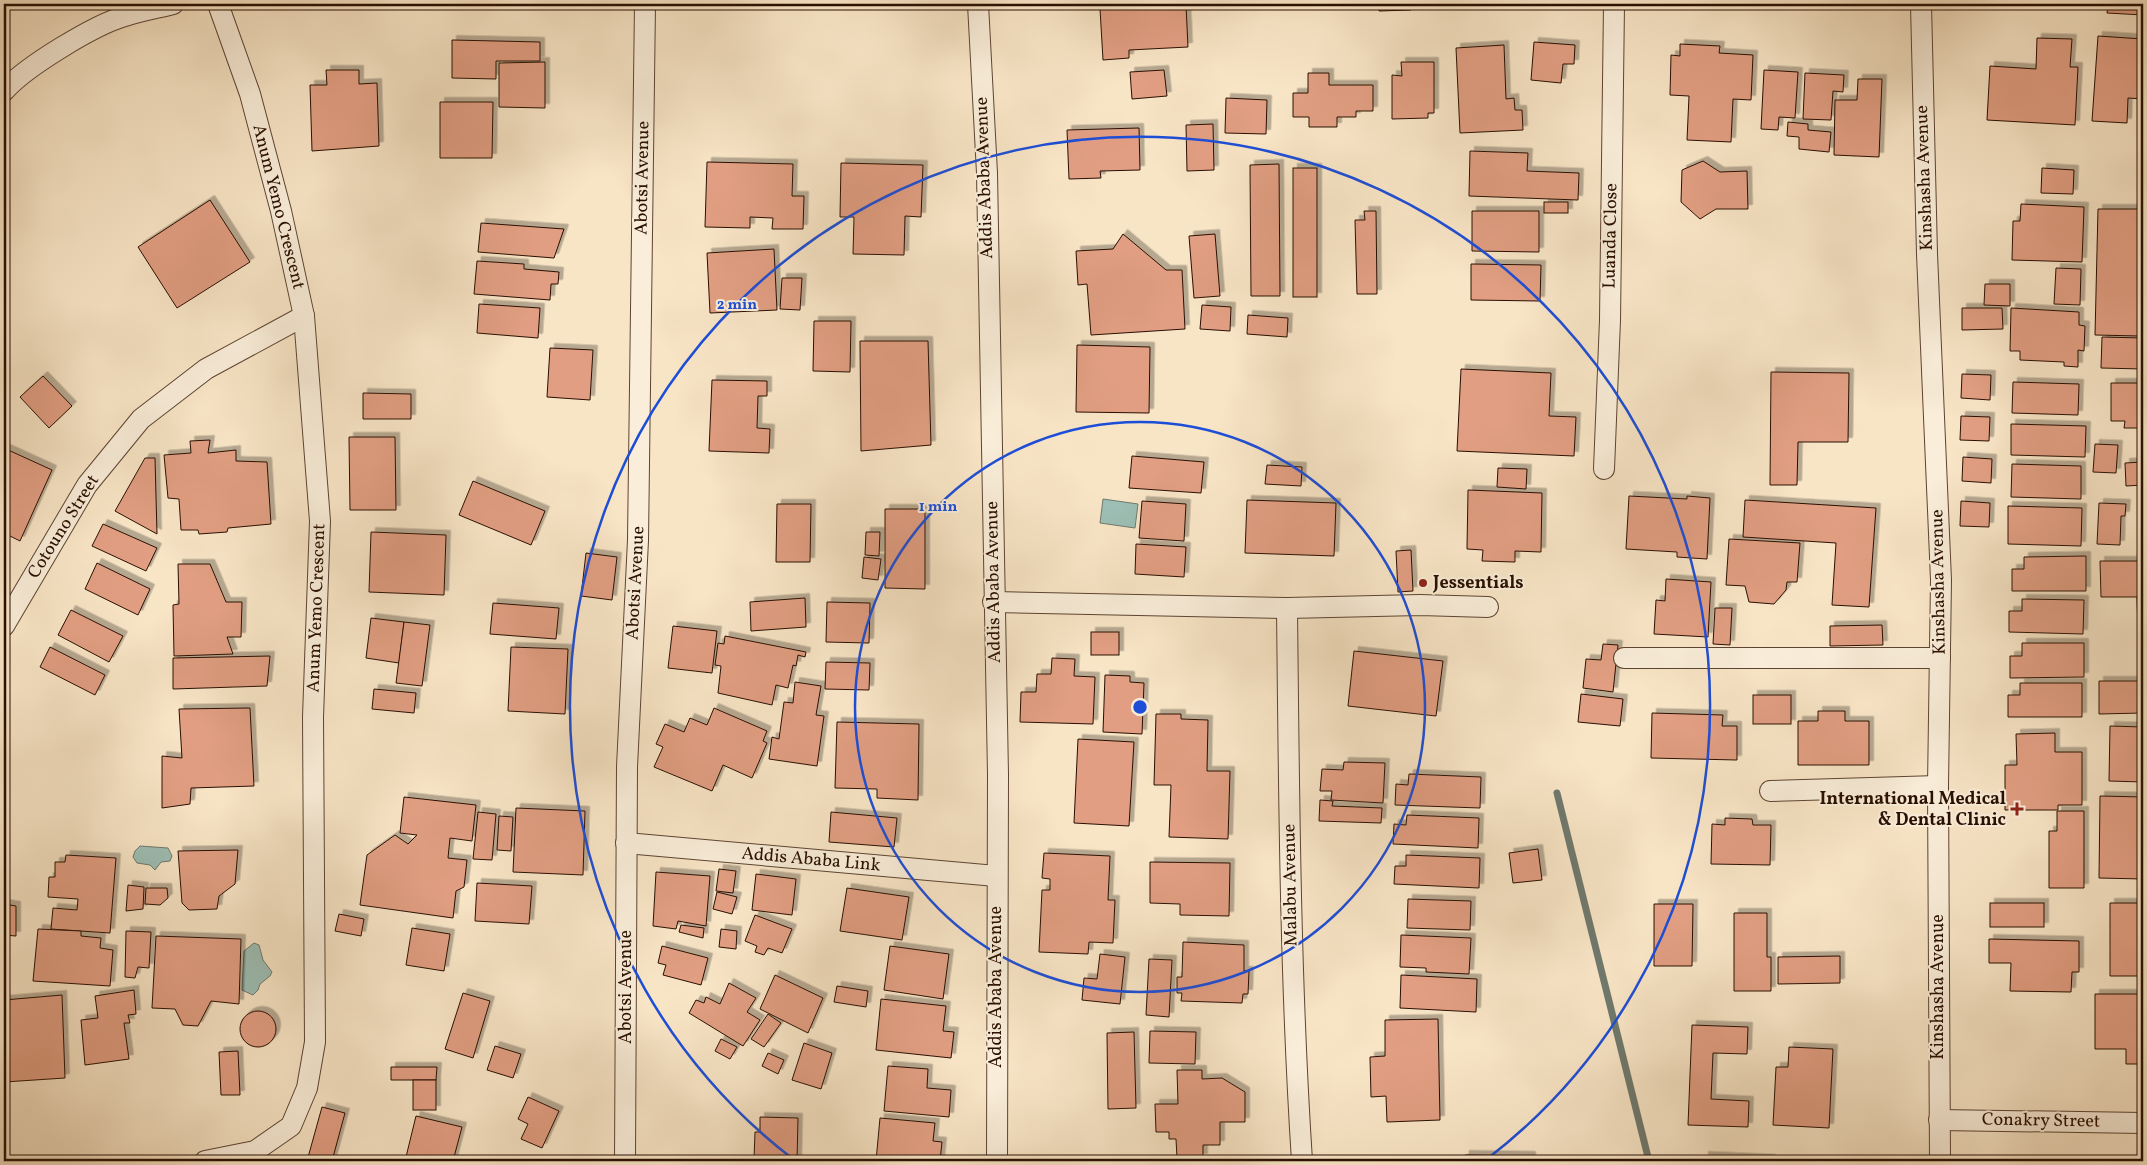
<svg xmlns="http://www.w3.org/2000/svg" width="2147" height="1165" viewBox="0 0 2147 1165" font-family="Vollkorn,serif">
<defs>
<filter id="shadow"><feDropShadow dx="4.5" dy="-4.5" stdDeviation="0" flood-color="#0004"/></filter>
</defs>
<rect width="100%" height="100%" fill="#f8e5c6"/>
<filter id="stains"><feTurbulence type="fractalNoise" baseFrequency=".004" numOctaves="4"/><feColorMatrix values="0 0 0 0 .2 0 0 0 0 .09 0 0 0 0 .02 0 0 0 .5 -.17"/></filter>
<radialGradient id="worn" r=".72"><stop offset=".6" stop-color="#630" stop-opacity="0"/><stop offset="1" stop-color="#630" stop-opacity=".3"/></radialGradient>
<g fill="#9dbfb5" stroke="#6f796d">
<path d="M1103,499l35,5 -3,24 -35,-5z"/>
<path d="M140,846l28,2 4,8 -2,5 -9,1 -6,8 -5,-5 -13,-2 -4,-6 2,-6z"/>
<path d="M254,943l5,2 4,15 9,12 -2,4 -10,8 -2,6 -5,5 -11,-5 2,-39z"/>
</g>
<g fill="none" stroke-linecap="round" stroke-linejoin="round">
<path stroke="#6f796d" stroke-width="7" d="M1557,793l92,368"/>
</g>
<g fill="#e19e82" stroke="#290f01" filter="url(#shadow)">
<path d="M1379,4h33l-1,6 -32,1z"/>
<path d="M2108,4h35v11l-36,-2z"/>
<path d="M1186,5l2,42 -59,3v8l-26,2 -3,-51z"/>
<path d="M2098,36l45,3v60l-15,-1 -1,25 -35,-2z"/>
<path d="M2037,38l35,1 -2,28h8l-3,58 -88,-5 3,-54 46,3z"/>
<path d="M452,40l88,2v19h-44v18l-44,-1z"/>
<path d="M1534,42l41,3 -1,19h-11l-2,19 -30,-3z"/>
<path d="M1680,44l40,2 -1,7 34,2 -2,45 -18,-1 -2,43 -44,-2 2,-44 -19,-1 1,-40 9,1z"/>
<path d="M1504,45l2,54 8,-1 1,12h7l1,20 -63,3 -4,-85z"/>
<path d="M545,62v46l-46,-1v-44z"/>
<path d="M1401,62h33v51h-6v5l-36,1v-44l10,1z"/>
<path d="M326,70h33v14l18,-1 2,63 -67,5 -2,-66h17z"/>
<path d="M1164,70l3,26 -35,3 -2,-27z"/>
<path d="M1764,70l34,2 -3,46 -16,-1 -1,13 -17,-1z"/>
<path d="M1308,73h21v12h44v26h-17v6h-19v10h-28v-10h-16v-24h15z"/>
<path d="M1805,73l39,2 -1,17 -10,-1 -2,29 -28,-1z"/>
<path d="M1858,79h24l-3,78 -45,-2 1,-55h22z"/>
<path d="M1226,98l41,2 -1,34 -41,-1z"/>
<path d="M440,102h53l-1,56h-52z"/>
<path d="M1788,122l20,2v6l23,2 -2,20 -30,-3v-12l-12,-1z"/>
<path d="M1213,124l1,46 -27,1 -1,-46z"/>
<path d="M1139,128l1,42 -40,1 1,7 -32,1 -2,-49z"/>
<path d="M1470,151l58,2 -1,18 52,2 -1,27 -109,-4z"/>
<path d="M1703,161l17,11 27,-1 1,38h-32l-16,10 -19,-17 1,-32z"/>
<path d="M707,162l86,2 -1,32h12l-1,33h-31l1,-11 -23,-1v11l-45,-1z"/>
<path d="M841,163l82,2 -2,52 -16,-1 -1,39 -51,-1 1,-37h-14z"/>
<path d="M1279,164l1,132h-29l-1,-131z"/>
<rect x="1293" y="168" width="24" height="129"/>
<path d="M2042,168l32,2 -1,24 -32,-1z"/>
<path d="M210,200l40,62 -73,46 -39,-61z"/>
<rect x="1544" y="202" width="24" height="11"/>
<path d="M2021,204l63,3 -2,55 -70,-2 1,-39h7z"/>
<path d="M2098,209h45v96h-2l-1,31 -45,-1z"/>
<path d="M1364,211h12l1,83h-20l-2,-74h10z"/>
<path d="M1472,211h67v41l-67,-1z"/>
<path d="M481,223l83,6 -10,29 -76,-6z"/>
<path d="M1123,234l43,36h16l3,59 -94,6 -4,-51 -9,1 -2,-34 37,-2z"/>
<path d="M1215,234l5,62 -26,2 -5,-62z"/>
<path d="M774,249l3,61 -67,3 -3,-60z"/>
<path d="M477,261l47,3v5l35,3 -1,12h-7l-1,16 -76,-6z"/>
<path d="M1471,264l70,1 -1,36 -69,-1z"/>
<path d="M2056,268l25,1 -1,36 -26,-1z"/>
<path d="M782,278h20l-2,32 -20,-1z"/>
<path d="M1985,284h25v22l-26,-1z"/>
<path d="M479,304l61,4 -2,30 -61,-5z"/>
<path d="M1202,305l29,2 -1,24 -30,-2z"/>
<path d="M1962,308h40l1,21 -41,1z"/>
<path d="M2011,308l68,4v13l6,1 -1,25 -6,-1v17l-14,-1v-4l-44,-2v-9h-10z"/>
<path d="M1248,315l40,3 -1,19 -40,-3z"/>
<path d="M814,321h37l-1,51 -37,-1z"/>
<path d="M2102,337l41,1v31l-42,-1z"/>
<path d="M860,341h68l3,104 -70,6z"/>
<path d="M1077,345l73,2 -1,66 -73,-1z"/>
<path d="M550,348l43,2 -3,50 -43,-3z"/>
<path d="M1461,369l90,4 -2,43 27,1 -2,39 -117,-5z"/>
<path d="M1771,372l78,1 -1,69h-50l-1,43h-27z"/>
<path d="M1962,374l29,1 -1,25 -29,-2z"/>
<path d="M43,376l29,30 -23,22 -29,-31z"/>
<path d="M712,380l55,1v15h-9l-1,32 13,1 -1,24 -60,-2z"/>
<path d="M2013,382l66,2 -1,31 -66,-2z"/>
<path d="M2111,383h32v45h-19l1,-7h-14z"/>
<path d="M363,393l48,1v25h-48z"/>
<path d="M1961,416l29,1 -1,24 -29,-1z"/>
<path d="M2011,424l75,2 -1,31 -74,-2z"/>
<path d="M349,437h46l1,73h-46z"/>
<path d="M210,440l-2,13 28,-3v11l31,1 4,62 -43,4 -1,4 -28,2 -1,-4h-17l-2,-31 -11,-1 -4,-43 27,-2 -1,-12z"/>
<path d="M2095,444l23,1 -2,28 -23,-1z"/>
<path d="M6,449l46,21 -32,71 -16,-8v-79z"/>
<path d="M1132,456l72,6 -3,31 -72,-5z"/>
<path d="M1963,457l29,2 -1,24 -29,-2z"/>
<path d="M145,458h10l2,76 -42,-23z"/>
<path d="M2143,462v23l-17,1 -1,-23z"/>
<path d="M2012,464l69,2v33l-70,-2z"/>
<path d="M1267,465l35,2 -1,19 -36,-2z"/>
<path d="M1498,468l29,1 -1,20 -29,-2z"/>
<path d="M473,481l72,30 -14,34 -72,-30z"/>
<path d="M1468,490l74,3 -1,59 -26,-1v11l-33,-1 1,-11 -16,-1z"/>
<path d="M1629,496l58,3v-3l23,2 -3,61 -30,-2v-5l-51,-3z"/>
<path d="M1247,500l89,3 -2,53 -89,-3z"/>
<path d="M1745,500l131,8 -7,99 -37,-2 4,-62 -93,-6z"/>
<path d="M1142,501l44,3 -2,37 -45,-3z"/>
<path d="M1961,501l29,2 -1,24 -29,-1z"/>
<path d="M2099,503l27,1 -1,12h-4l-1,29 -23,-1z"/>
<path d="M777,504h34l-1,58h-34z"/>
<path d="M2008,506l74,2 -1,38 -73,-2z"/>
<path d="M885,509h40v80l-40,-1z"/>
<path d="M103,524l54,24 -11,23 -54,-25z"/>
<path d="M371,532l75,3 -2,60 -75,-3z"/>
<path d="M866,532h14l-1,24 -14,-1z"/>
<path d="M1729,539l71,4 -3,39h-10l-1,8 -12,14 -25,-2 -4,-16 -19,-1z"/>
<path d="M1136,544l50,3 -2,30 -49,-3z"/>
<path d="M1411,550l2,41 -15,1 -2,-41z"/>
<path d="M586,553l31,4 -5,43 -31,-4z"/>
<path d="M2086,556v35h-74v-22h12v-12z"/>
<path d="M864,557l17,2 -3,21 -16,-2z"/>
<path d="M2100,561h43v69h-5l-1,-33h-36z"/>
<path d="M97,563l53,26 -12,26 -53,-26z"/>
<path d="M178,564h32l16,38h16l-1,35h-14l6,17 -59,2 -1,-51 6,-1z"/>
<path d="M1666,579l45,3 -3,55 -54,-3 2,-34 9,1z"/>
<path d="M805,598l1,29 -55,4 -1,-29z"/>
<path d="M2022,599l62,1 -1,34 -74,-2v-21h13z"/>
<path d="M827,602l43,1 -1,40 -43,-1z"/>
<path d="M493,603l66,5 -3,31 -66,-5z"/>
<path d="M1715,608h17l-2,37 -17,-1z"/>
<path d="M71,610l52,26 -14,26 -51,-27z"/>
<path d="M371,618l33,4 -5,41 -33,-5z"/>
<path d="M404,622l26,3 -8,61 -26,-3z"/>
<path d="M1882,625l1,20 -53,1v-20z"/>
<path d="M673,626l44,5 -5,42 -44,-5z"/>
<rect x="1091" y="632" width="28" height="23"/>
<path d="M725,636l81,16 -1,5 -7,-2 -2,11 -3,-1 -5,23 -12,-3 -4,20 -54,-12 3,-27 -6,-1 3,-22 6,1z"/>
<path d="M2022,643h62v34l-74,1v-22h12z"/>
<path d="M1603,644l15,1 -5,47 -30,-4 3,-29 15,1z"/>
<path d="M50,647l55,28 -10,20 -55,-28z"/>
<path d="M511,647l57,2 -3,65 -57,-3z"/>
<path d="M1354,651l89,10 -7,55 -88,-10z"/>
<path d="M270,656l-3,30 -94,3v-31z"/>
<path d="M1052,658l23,1 -1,17 21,1 -2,47 -73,-2 1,-30h15l1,-18h14z"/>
<path d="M826,662l44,1 -1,27 -44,-1z"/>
<path d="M1105,675l25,1v6l14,1 -2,51 -39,-2z"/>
<path d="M2099,681h44v32l-44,1z"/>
<path d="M795,682l26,4 -5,29 8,1 -7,50 -48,-7 3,-22 7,2 5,-37 9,1z"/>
<path d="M2020,683h62v34h-74v-22h12z"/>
<path d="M374,689l42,4 -2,20 -42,-4z"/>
<path d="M1581,694l42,5 -3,27 -42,-4z"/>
<rect x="1753" y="695" width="38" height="29"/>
<path d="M250,708l4,78 -63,2 -1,16 -28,4v-52l20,2 -3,-49z"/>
<path d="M714,708l53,23 -4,10 4,2 -15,35 -29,-13 -11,26 -58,-24 9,-20 -7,-3 9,-20 19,8 6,-14 17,7z"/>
<path d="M1818,711h27v10h24v44h-71v-44h20z"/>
<path d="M1652,713l71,2 -1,11h15v34l-86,-2z"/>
<path d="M1156,714h25v5l27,1 -1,51h23l-2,68 -59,-2 2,-52h-17z"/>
<path d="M837,722l82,2 -1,76 -41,-2v-9l-42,-1z"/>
<path d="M2110,726l33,1v55l-34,-1z"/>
<path d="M2055,733v19h27v53h-24v5h-53v-45h12l-1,-31z"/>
<path d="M1078,739l56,3 -5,84 -55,-3z"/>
<path d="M1344,762l41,1 -2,40 -52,-3 1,-9h-12l2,-22 21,1z"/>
<path d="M1409,774l72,3 -1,31 -85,-3 1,-21 12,1z"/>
<path d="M2100,796l43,1v82l-44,-1z"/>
<path d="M404,797l72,8 -4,36 -22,-3 -2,20 19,2 -3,27 -8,4 -3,27 -93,-13 7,-50 28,-20 13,9 9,-9 -17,-2z"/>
<path d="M1320,800l13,1 -1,5 50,2 -1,15 -62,-2z"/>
<path d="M516,808l69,3 -2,64 -70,-3z"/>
<path d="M2057,811h27v77h-35v-57h8z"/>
<path d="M478,812l18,2 -4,46 -19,-1z"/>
<path d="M831,812l66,6 -3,29 -65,-5z"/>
<path d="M1407,815l72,3 -1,30 -85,-4 1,-20 12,1z"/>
<path d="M499,816l14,1 -2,34 -14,-1z"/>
<path d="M1725,818l27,1 1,6h18l-1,40 -59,-1 1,-40 13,1z"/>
<path d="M1538,849l4,31 -29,3 -4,-30z"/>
<path d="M238,850l-3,34 -16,12 -2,13 -28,1 -7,-7 -4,-52z"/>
<path d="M1044,853l66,3 -2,44h7l-2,43 -24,-1 -1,12 -49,-2 3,-62h8v-11l-8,-1z"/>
<path d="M66,855l50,3 -6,75 -59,-4 2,-21 24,2 1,-11 -30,-2 1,-20h6v-15h10z"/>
<path d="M1406,855l74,3 -1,30 -85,-4 1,-18h11z"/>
<path d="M1150,862l80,1 -1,53 -49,-1v-11l-30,-1z"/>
<path d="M719,869l17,2 -3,22 -17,-2z"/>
<path d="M656,872l54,4 -4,50 -28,-5 -2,8 -23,-3z"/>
<path d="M756,874l40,5 -4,36 -40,-5z"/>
<path d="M477,883l55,3 -3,38 -54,-3z"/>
<path d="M128,885l16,2 -1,22 -17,2z"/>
<path d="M146,888h21l1,10 -8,7 -15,-1z"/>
<path d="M847,888l62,9 -7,43 -62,-9z"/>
<path d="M717,892l20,5 -5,17 -19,-5z"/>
<path d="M1408,899l63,2 -1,29 -63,-2z"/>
<rect x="1990" y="903" width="54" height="24"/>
<path d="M2110,903h33v53h-5v20h-28z"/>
<path d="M4,904l12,2v30l-12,-1z"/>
<path d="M1654,904h39l-1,62h-38z"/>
<path d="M1734,913h33v44h4v34h-37z"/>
<path d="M339,914l25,5 -3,17 -26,-5z"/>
<path d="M755,915l37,14 -10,24 -14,-5 -4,7 -9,-3 2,-6 -12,-5z"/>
<path d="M681,925l23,3 -1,10 -24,-6z"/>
<path d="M412,928l38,6 -6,37 -38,-6z"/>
<path d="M38,929l43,2v5l20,2 -1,10 13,2 -3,36 -77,-5z"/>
<path d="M721,929l16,2 -1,18 -17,-2z"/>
<path d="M126,931l25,1 -2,36 -11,-1 -3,11 -10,-1z"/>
<path d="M1401,935l70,3 -2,36 -43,-2v-4l-26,-1z"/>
<path d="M156,936l85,3 -2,65 -28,-3 -13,25 -15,-1 -8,-16 -23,-1z"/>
<path d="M1989,939l90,2v31h-7l-1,20 -61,-1 1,-28h-22z"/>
<path d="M1183,942l61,3v26h5l-1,23h-5l-1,9 -61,-2 1,-8h-5v-16h5z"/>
<path d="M662,946l46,12 -7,27 -38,-10 3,-10 -8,-2z"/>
<path d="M890,946l59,8 -6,45 -59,-9z"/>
<path d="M1100,954l25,3 -5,47 -38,-4 2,-22 13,1z"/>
<path d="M1840,956v27l-62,1v-27z"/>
<path d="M1149,959l23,1 -3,57 -23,-2z"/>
<path d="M775,975l48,23 -15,35 -48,-24z"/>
<path d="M1401,975l76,4 -1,33 -76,-4z"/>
<path d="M729,983l27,15 -9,14 13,8 -17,26 -54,-33 7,-13 8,3 2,-6 14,7z"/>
<path d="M837,986l31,5 -2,16 -32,-5z"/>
<path d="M134,990l2,24 -8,1 2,8h-6l5,36 -44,6 -4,-45 17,-2 -3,-22z"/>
<path d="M463,993l27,8 -17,57 -28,-9z"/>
<path d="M2095,994h48v70h-17v-15h-31z"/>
<path d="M62,995l3,83 -61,4v-82z"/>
<path d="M881,999l65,7 -3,25 11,1 -3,26 -75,-8z"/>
<circle cx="258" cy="1029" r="18"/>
<path d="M768,1014l13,9 -17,24 -13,-8z"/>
<path d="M1438,1019l2,101 -53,2 -1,-26 -15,1 -1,-40 15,-1v-36z"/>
<path d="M1692,1025l56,2 -1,27 -34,-1 -2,46 38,2 -1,26 -60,-2z"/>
<path d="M1150,1031l46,1 -1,32 -46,-1z"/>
<path d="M1134,1032l2,76 -28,1 -1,-76z"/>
<path d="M721,1039l16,8 -7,12 -15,-8z"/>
<path d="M804,1043l28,10 -11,36 -29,-9z"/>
<path d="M495,1046l26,8 -8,24 -26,-8z"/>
<path d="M1789,1047l44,2 -4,79 -56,-3 3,-58h12z"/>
<path d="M238,1051l2,44h-19l-2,-43z"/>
<path d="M768,1053l16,7 -6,14 -16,-8z"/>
<path d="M888,1066l40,3 -1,19 24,2 -2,27 -65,-6z"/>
<path d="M391,1067h46l-1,13h-45z"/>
<path d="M1177,1070h25v9l20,-1 23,14v30h-25v23h-17v13h-26l-1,-19h-7v-7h-13l-1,-28h23z"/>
<rect x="413" y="1080" width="23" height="30"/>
<path d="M528,1097l31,14 -17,37 -21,-9 7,-15 -10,-5z"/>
<path d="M322,1107l23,6 -13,48h-25z"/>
<path d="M416,1116l46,11 -9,34h-48z"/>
<path d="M760,1117l38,1 -1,43h-28v-2h-15l1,-27h5z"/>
<path d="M880,1118l55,5 -2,18 9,1 -2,19h-64z"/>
<path d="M1465,1155l66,1v5h-67z"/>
<path d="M1704,1156l67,3v2h-67z"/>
</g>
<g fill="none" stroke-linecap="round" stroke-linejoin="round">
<defs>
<g id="minor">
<path d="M978,4l9,169 11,602 -1,386"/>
<path d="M1921,4l6,250 14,326 -3,206 2,375"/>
<path d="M4,91c21,-24 90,-66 121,-75 15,-5 32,-8 48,-12"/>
<path d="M1604,469l6,-149 4,-316"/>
<path d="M993,602l294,6 133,-3 68,2"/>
<path d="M1287,608c2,185 3,369 15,553"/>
<path d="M4,626l83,-141 54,-66 65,-50 98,-53"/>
<path d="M1624,658h316"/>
<path d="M1770,791l168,-5"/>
<path d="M626,843l370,33"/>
<path d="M1939,1120l204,3"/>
<path d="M205,1161l50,-10 36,-25 16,-38 8,-46 -2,-325 7,-196 -16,-205 -23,-105 -31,-117 -32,-90"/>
<path d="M625,1161l2,-394 11,-227 7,-536"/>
</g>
</defs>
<use href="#minor" stroke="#5d4432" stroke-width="22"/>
<use href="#minor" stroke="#faeeda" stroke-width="20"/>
</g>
<g fill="none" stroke="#1d4ed8" stroke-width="2.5">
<circle cx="1140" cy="707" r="285"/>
<path d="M793 1159A570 570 0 1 1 1487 1159"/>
</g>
<g fill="#8f2418" stroke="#faeeda" stroke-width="2">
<circle cx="1423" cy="583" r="5"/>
<path d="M2014.5 801.5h5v5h5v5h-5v5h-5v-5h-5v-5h5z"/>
</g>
<g text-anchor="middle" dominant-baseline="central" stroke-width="4" stroke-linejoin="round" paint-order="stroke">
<g font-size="18" fill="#290f01" stroke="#faeeda">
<text transform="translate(643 178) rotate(-89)">Abotsi Avenue</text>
<text transform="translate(985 178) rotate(-92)">Addis Ababa Avenue</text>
<text transform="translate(1925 178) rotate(-92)">Kinshasha Avenue</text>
<text transform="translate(278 207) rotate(76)">Anum Yemo Crescent</text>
<text transform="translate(1611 236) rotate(-89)">Luanda Close</text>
<text transform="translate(64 527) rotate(-58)">Cotouno Street</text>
<text transform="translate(994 582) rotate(-91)">Addis Ababa Avenue</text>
<text transform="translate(1939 582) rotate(-91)">Kinshasha Avenue</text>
<text transform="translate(636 583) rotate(-87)">Abotsi Avenue</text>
<text transform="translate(317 608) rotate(-88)">Anum Yemo Crescent</text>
<text transform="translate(811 860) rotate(5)">Addis Ababa Link</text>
<text transform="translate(1291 885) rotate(-91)">Malabu Avenue</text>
<text transform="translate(626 987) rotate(-90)">Abotsi Avenue</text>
<text transform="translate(996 987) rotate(-90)">Addis Ababa Avenue</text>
<text transform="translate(1938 987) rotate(-90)">Kinshasha Avenue</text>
<text transform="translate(2041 1121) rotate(1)">Conakry Street</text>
</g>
<g font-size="18" font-weight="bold" fill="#290f01" stroke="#faeeda" text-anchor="start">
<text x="1433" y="583">Jessentials</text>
<text x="2006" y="799" text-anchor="end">International Medical<tspan x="2006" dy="21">&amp; Dental Clinic</tspan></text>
</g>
</g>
<circle cx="1140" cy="707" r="8" fill="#1d4ed8" stroke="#faeeda" stroke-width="2.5"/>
<g font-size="15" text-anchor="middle" font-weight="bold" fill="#1d4ed8" stroke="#faeeda" stroke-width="4" stroke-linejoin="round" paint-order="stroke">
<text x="737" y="309">2 min</text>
<text x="938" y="511">1 min</text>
</g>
<rect width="2147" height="1165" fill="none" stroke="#f8e5c6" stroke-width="20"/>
<rect x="5" y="5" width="2137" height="1155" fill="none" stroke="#290f01" stroke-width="2.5"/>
<rect x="10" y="10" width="2127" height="1145" fill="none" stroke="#290f01"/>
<rect width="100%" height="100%" filter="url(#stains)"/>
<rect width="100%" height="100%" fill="url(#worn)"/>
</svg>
